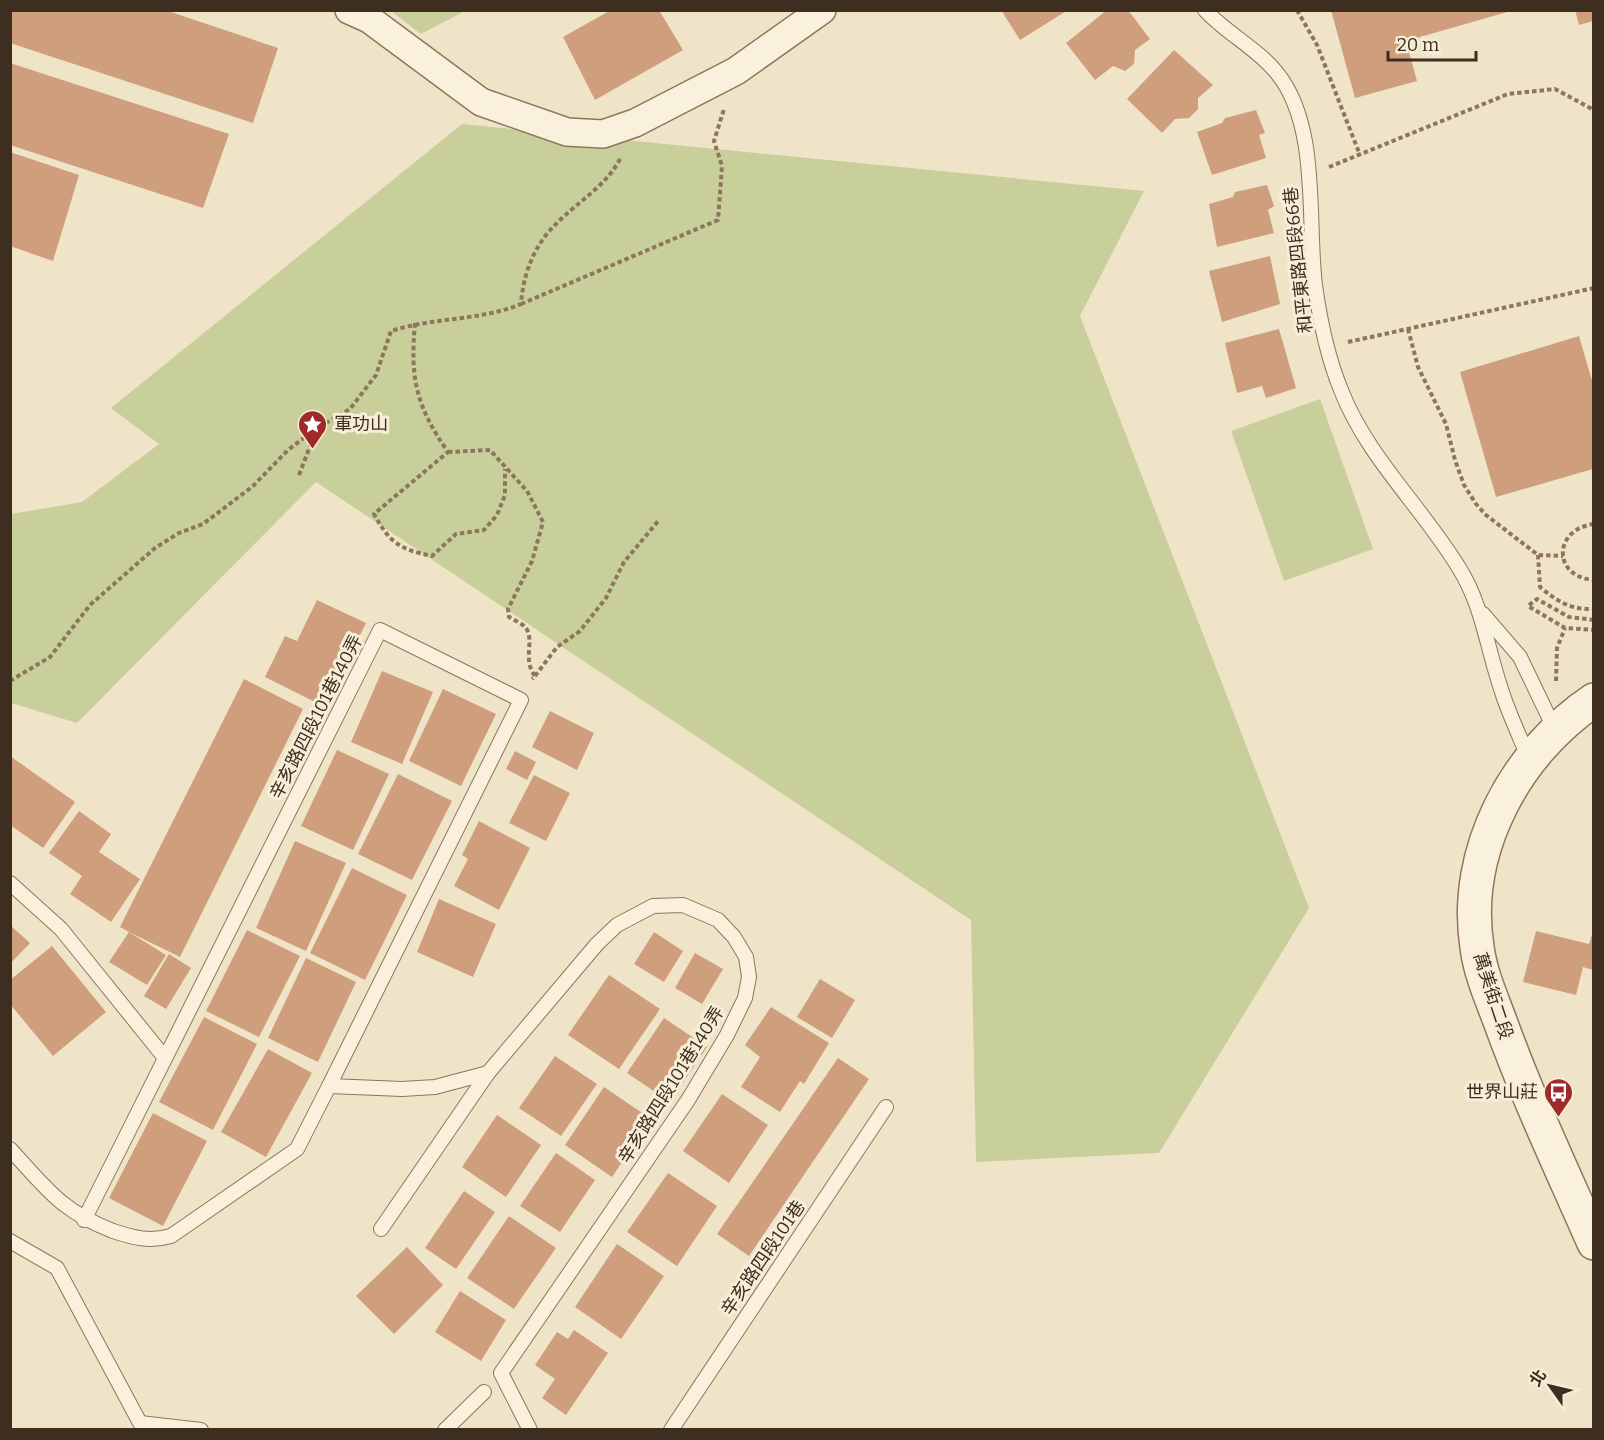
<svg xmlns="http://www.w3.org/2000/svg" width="1604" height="1440" viewBox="0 0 1604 1440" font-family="Bitter,'Noto Sans TC',serif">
<rect width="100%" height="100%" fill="#f0e4c8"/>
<g fill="#c9cf9b">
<path d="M391,11h74l-44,23z"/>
<path d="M462,124l682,67 -64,125 229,592 -150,245 -183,9 -5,-242 -655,-438 -239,241 -66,-20v-189l71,-12 77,-58 -48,-36z"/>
<path d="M1320,399l53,150 -89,32 -53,-150z"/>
</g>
<g fill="#cf9f7d">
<path d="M10,10h155l113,38 -25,75 -243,-80z"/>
<path d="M611,10h48l24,40 -88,50 -32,-63z"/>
<path d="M1001,10h67l-48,30z"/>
<path d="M1107,10h21l22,29 -15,11 -1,14 -9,7 -12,-5 -18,14 -29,-37z"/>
<path d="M1331,10h180v1l-105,30 11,40 -62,17z"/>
<path d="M1575,10h18v11l-14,4z"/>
<path d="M1174,50l39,35 -15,13v11l-9,9 -14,1 -13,14 -35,-34z"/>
<path d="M10,63l219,71 -26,74 -193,-63z"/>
<path d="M1256,110l9,23 -6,2 7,23 -54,17 -15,-43 25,-9 3,-5z"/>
<path d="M10,152l69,23 -26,86 -43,-15z"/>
<path d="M1267,185l7,21 -6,4 6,23 -57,14 -8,-43 24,-7 2,-5z"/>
<path d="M1270,256l10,48 -58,18 -13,-51z"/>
<path d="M1279,329l17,59 -30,10 -4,-12 -25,7 -12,-50z"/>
<path d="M1579,336l14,48v85l-97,28 -36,-125z"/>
<path d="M317,600l49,23 -41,84 -60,-30 20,-41 12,5z"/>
<path d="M382,671l51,21 -31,72 -51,-22z"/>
<path d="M244,679l59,30 -123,248 -51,-25 37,23 -19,30 -38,-23 20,-30 -9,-5z"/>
<path d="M443,689l53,25 -35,72 -52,-25z"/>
<path d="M550,711l44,22 -17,37 -45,-23z"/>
<path d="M337,750l52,24 -36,76 -52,-24z"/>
<path d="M515,751l21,11 -9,18 -21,-11z"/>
<path d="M10,756l65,46 -32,46 -33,-23z"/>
<path d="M398,774l54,27 -40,79 -54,-26z"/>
<path d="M534,775l36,18 -24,48 -37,-18z"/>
<path d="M79,811l32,23 -12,18 41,27 -29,43 -41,-28 12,-18 -33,-23z"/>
<path d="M479,821l51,27 -31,62 -45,-24 14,-27 -6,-4z"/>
<path d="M295,841l51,22 -40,88 -50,-23z"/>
<path d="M352,868l55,27 -42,85 -55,-27z"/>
<path d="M439,899l57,25 -23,53 -56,-25z"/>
<path d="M10,925l20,18 -20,21z"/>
<path d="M247,930l53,26 -41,81 -53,-26z"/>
<path d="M1536,931l53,13 4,-13v39l-10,-3 -7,28 -53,-13z"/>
<path d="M654,932l29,19 -19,31 -30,-18z"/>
<path d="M52,946l54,66 -53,44 -43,-52v-24z"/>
<path d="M695,953l28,16 -21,35 -27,-16z"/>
<path d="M169,954l22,14 -25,41 -22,-13z"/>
<path d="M306,958l50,24 -38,80 -50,-24z"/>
<path d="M609,975l51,34 -41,60 -51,-34z"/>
<path d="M820,979l35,21 -23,38 -35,-21z"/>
<path d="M771,1007l58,36 -25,41 -4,-3 -20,31 -39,-25 19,-30 -15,-12z"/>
<path d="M204,1017l53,27 -44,86 -54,-28z"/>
<path d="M664,1018l43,29 -37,55 -43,-29z"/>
<path d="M268,1049l44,24 -46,84 -45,-25z"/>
<path d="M555,1056l42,28 -36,52 -42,-28z"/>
<path d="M838,1058l31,21 -120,177 -32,-22z"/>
<path d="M604,1087l47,32 -39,58 -47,-32z"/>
<path d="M722,1094l46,31 -39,58 -46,-32z"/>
<path d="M153,1113l54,28 -44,85 -54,-28z"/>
<path d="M497,1115l44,30 -35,52 -44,-30z"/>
<path d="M556,1153l39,27 -35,52 -40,-26z"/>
<path d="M668,1173l49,33 -40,60 -50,-34z"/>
<path d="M464,1191l31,21 -39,57 -31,-21z"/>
<path d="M509,1216l47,32 -42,61 -47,-31z"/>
<path d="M617,1244l47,32 -43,63 -46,-32z"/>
<path d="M407,1247l36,38 -49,49 -38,-38z"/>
<path d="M460,1291l46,29 -25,41 -46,-29z"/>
<path d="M574,1330l34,23 -42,62 -24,-17 13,-19 -20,-14 22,-33 11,7z"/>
</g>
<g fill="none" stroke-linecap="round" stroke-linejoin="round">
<defs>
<g id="service">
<path d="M1205,10c22,24 52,38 72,63 43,53 30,147 38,212 5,36 12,71 26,105 26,67 81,117 118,178 24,38 28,81 43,124 7,22 18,45 27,67"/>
<path d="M1483,614l37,43 35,73"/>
<path d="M10,883l51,46 104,129"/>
<path d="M10,1149c37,40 51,62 103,82 21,7 37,11 58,5l126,-87 32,-63 73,3 33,-2 53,-14"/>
<path d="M84,1220l296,-590 141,70 -192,386"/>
<path d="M381,1229l107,-156 109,-129 20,-19 36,-19 30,-1 35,15 16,17 12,20 3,20 -4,21 -18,37 -39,65 -187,273 29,57"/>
<path d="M10,1241l47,27 83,155 61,7"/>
<path d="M445,1430l39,-38"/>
<path d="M671,1430l215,-323"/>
</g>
<path id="minor" d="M349,10l20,9 112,83 86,30 36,2 32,-11 101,-52 86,-61"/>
<path id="tertiary" d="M1594,700c-79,53 -132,151 -117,247 3,25 14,50 23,74 27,75 62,149 94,222"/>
</defs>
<use href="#service" stroke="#8d765c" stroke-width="16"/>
<use href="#minor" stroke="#8d765c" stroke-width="30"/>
<use href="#tertiary" stroke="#8d765c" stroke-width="36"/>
<g stroke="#8d765c" stroke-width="4" stroke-dasharray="4.5 3" stroke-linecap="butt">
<path d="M1297,10l20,35 43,110"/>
<path d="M1329,167l179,-73 47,-5 39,21"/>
<path d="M521,304l197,-84 4,-54 -8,-25 10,-32"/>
<path d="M415,323c-5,56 1,83 33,129l-74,62c16,29 25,35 58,42l24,-22 28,-4 13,-15 8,-20v-26"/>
<path d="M1408,329l10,38 28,57 9,36 9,25 12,19 10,11 52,40 25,1"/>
<path d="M1348,342l246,-54"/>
<path d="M448,452l42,-2 37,41 16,31 -11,39 -24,48 1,8c5,3 14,7 17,11 9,13 -4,31 9,48l-3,3"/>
<path d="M299,475l18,-47 33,-19 26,-34 15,-44c43,-14 89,-10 130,-27 2,-29 13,-59 35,-80 21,-22 51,-38 65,-67"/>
<path d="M1594,524c-41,5 -42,53 0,56"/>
<path d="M1538,555l2,32c17,14 30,23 54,22"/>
<path d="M1594,620l-25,-3 -32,-18 -9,7 37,22 29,2"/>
<path d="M535,676l22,-29 23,-16 26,-33 18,-36 35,-42"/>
<path d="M10,681l40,-24 40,-52 65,-57 24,-15 24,-9 49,-37 36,-37 29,-22"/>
<path d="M1556,681l1,-33 8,-20"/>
</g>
<use href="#service" stroke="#faf1dc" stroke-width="14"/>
<use href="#minor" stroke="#faf1dc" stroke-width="27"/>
<use href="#tertiary" stroke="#faf1dc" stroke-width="33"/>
</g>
<defs>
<symbol id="sight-pin" viewBox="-11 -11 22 30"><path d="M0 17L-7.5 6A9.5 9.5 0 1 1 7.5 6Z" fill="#9e2a2b" stroke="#f7eed8"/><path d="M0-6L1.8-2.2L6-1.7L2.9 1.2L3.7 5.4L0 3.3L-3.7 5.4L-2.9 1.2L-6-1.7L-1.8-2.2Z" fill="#fff"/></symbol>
<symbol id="bus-pin" viewBox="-11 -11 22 30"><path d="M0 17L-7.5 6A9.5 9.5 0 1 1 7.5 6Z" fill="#9e2a2b" stroke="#f7eed8"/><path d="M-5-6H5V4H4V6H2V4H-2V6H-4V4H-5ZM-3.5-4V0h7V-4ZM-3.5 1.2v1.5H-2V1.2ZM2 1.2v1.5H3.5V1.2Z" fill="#fff"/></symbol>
</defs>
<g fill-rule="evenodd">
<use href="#sight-pin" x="296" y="408" width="33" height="45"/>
<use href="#bus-pin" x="1542" y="1076" width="33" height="45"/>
</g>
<g text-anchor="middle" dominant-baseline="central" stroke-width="6" stroke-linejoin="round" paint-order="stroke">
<g font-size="18" fill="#3d2e20" stroke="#f7eed8">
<text transform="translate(1298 260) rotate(-96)">和平東路四段66巷</text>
<text transform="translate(316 717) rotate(-63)">辛亥路四段101巷140弄</text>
<text transform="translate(1493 996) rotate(72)">萬美街二段</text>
<text transform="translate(671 1085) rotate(-58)">辛亥路四段101巷140弄</text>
<text transform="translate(763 1258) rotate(-56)">辛亥路四段101巷</text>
</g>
<g font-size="18" fill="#3d2e20" stroke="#f7eed8" text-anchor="start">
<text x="334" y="424">軍功山</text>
<text x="1538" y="1092" text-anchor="end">世界山莊</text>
</g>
</g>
<rect width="1604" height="1440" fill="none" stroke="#3d2e20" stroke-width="24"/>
<g transform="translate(1550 1386) rotate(304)" stroke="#f7eed8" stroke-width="4.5" paint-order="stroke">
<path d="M0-4.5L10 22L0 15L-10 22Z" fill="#3d2e20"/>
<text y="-9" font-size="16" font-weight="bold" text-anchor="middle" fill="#3d2e20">北</text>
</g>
<path d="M1388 51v9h88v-9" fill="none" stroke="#3d2e20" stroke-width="3"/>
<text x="1397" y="51" font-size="18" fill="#3d2e20" stroke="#f7eed8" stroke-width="4.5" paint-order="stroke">20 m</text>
</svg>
